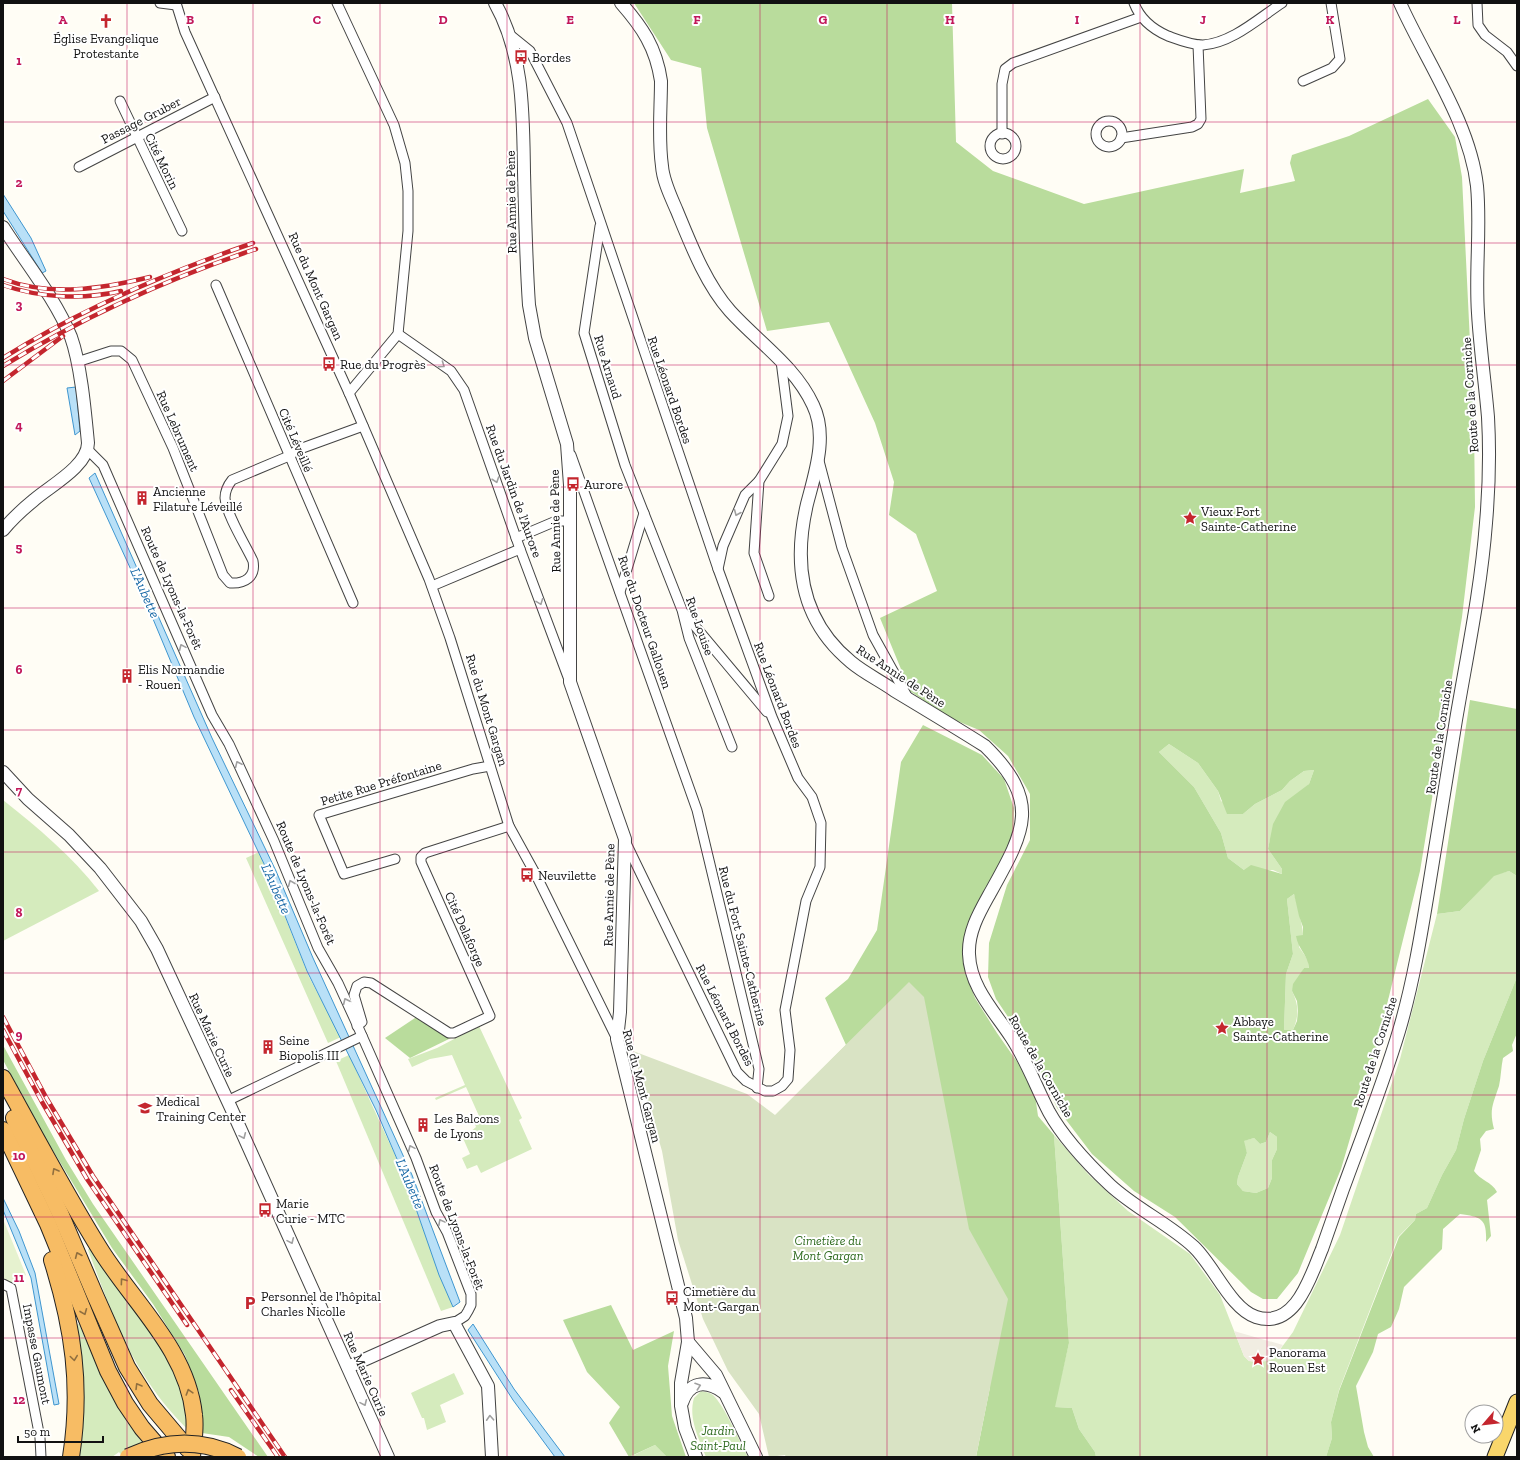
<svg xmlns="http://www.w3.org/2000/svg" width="1520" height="1460" viewBox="0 0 1520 1460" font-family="'Zilla Slab',serif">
<rect width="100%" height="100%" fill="#fffdf5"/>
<g fill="#d5ebbd">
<path d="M1169,744l29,19 20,28 3,10 22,13 12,-10 27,-14 8,-9 14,-10 10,-1 -5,14 -39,56 -2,9 14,20v5l-9,-4h-29l-16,-12 -7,-25 -27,-46 -35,-35z"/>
<path d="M3,800c35,28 69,56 96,91l-96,50z"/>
<path d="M259,852l50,125 32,60 -13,6 -82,-185z"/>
<path d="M1509,871l8,5v101l-34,84 -19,58 -8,31 -14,25 -15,33 -11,6 -1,6 -17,17 -59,153 -8,32 1,16 -6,19h-230l-1,-5 -16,-23 -7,-21 -18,-1 15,-64 -15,-208 35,40 39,36 62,43 30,41 24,61 5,5 27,-6 17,-23 47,-97 60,-176 37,-145 23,-3 34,-36z"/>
<path d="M1294,894c2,5 10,37 9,41 -1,4 -3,8 -4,12l9,13 1,9 -5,-1 -12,23c7,14 7,25 1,39h-9l2,-56 7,-20 -6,-55z"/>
<path d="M479,1026l43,92 -3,2 13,29 -51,24 -4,-8 -10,4 -5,-11 8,-4 -8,-18 7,-3 7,-6 -3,-8 6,-3 -13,-29 -30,13 -1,-2 30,-13 -13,-30 -22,4 -18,8 -4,-8 29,-11z"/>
<path d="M349,1055l46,100 58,152 -12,4 -105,-250z"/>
<path d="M1270,1132l7,5v12l-5,11v18l-4,10 -12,5 -13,-2 -6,-7 1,-7 9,-24 -4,-12 11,-3 6,6 6,-2z"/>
<path d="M90,1247l41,56 47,72 14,59c-17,-17 -32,-34 -45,-54 -27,-40 -42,-86 -59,-130z"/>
<path d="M79,1324c21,48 41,93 75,133h-31l-4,-5 -7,5h-35c10,-44 5,-87 -2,-132z"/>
<path d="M454,1373l10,21 -24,11 6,17 -19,8 -3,-12h-2l-11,-25z"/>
<path d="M701,1391c4,1 8,1 12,4 11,10 27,47 35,62h-42c-7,-18 -18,-39 -12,-59z"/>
<path d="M655,1445l12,12h-37z"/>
</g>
<g fill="#b9dc9c" fill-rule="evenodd">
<path d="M634,3h318l4,139 37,29 91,33 160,-35 -4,24 55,-12 -5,-18 2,-8 57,-19 79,-37 27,38 7,40 12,248 1,82 -13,110 -42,254 -46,186 -33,112 -43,104 -21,26h-14l-12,-7 -76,-75 -41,-26 -42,-37 -35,-46 -28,-60 -33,-49 -8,-22 1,-34 18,-58 23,-45v-46l-22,-38 -29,-26 -29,-12 -40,-27 -30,-73 57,-27 -21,-57 -27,-19 5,-33 -19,-59 -46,-101 -62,9 -60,-203 -6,-60 -30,-8zM1169,744l29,19 20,28 9,23h16l12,-10 27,-14 8,-9 14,-10 10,-1 -5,14 -24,18 -12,22 -5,25 14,20v5l-31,-9 -7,5 -16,-12 -7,-25 -27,-46 -35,-35zM1294,894l5,22 4,11v8l-7,1c2,13 12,19 13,32h-5l-11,16 -1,7 5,10 1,10 -1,10 -4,9h-9l2,-56 7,-20 -6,-55zM1270,1132l7,5v12l-5,11v18l-4,10 -12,5 -13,-2 -6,-7 1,-7 9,-24 -3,-12 10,-3 6,6 6,-2z"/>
<path d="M1470,700l47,9v167l-8,-5 -15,5 -34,35 -23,3z"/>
<path d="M923,725l59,30 22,24 10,29 -1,28 -47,119 -1,18 10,25 22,35 21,30 17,32 3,21 16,19 15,208 -14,64 17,1 7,21 16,23 1,5h-120l14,-70 -160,-326 16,-16 -21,-47 23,-19 29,-49 24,-168z"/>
<path d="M1517,977v56l-5,12 1,6 -10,7c-2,9 -2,19 -4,28 -6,18 -10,24 -5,43l-8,2 -6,8 1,11 -7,21c6,9 18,11 23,21l-10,8 4,36 -5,6c1,-23 -4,-25 -26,-28l-17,15 -1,20 -38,38 -5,22 -8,18 -13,7 -5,18 -17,34 8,46 4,15 6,10h-48l6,-19 -1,-16 8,-31 60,-154 16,-17 1,-6 11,-6 15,-33 14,-25 8,-31 19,-58z"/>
<path d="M418,1016l33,22 -41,20 -25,-20z"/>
<path d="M3,1045l63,115 27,44 175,253h-9l-30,-20 -27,-4 -3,-41 -14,-37 -32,-51 -41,-56 -66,-109 -43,-79z"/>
<path d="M611,1305l22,45 41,-19 -6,35 4,50 14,41h-19l-12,-12 -26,12 -20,-34 11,-16 -33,-35 -24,-52z"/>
</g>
<path fill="#d9e3c4" d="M909,982l15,15 45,232 39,70 -32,158h-190l-1,-2 -16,2 -10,-43 -31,-43 -25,-52 -25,-79 -16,-89 -29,-100 114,43 28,21z"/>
<path fill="#e6f2cf" d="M3,1219l23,56 -23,12z"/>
<path fill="#f1ede2" d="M1234,1331l24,7 25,7 -12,15 -14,3 -8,-2 -5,-5z"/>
<g fill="#b9e0f7" stroke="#3f96cf">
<path d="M3,194l28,44 15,33 -4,2 -39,-62z"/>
<path d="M76,387l4,44 -5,4 -8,-47z"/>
<path d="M95,473l117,265 64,133 37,87 99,217 48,127 -7,5 -14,-32 -33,-95 -30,-70 -69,-139 -41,-103 -72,-151 -46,-110 -59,-129z"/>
<path d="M3,1198l16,33 16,42 24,131 -5,1 -23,-127 -28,-68z"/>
<path d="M473,1324l41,65 51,68h-10l-42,-57 -45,-70z"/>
</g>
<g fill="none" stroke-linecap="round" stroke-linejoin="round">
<defs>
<g id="minor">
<path d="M160,3l16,2"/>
<path d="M176,3l9,29 164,361 80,186 21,59 59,188 27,49 81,164"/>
<path d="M337,3l57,122 11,38 3,28v40l-10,103 -49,59"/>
<path d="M1134,3c6,16 18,26 34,33 11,4 23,9 35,9 29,-2 56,-27 79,-42"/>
<path d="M1477,3l1,22 7,10 22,17 10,14"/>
<path d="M509,34l21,17 37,72 151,446 54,148 26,61 14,19 9,26 -1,44 -14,34 -21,109 5,40 -2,29 -6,7 -9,5h-8l-19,-10 -9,-9 -112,-231"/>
<path d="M1303,81l29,-13 8,-9 -9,-56"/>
<path d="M120,101l62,130"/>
<circle cx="1109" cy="134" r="13"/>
<circle cx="1003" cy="146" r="13"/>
<path d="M1002,134v-50l3,-15 8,-6 128,-46"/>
<path d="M1121,138l71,-11 6,-3 3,-5 -3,-74"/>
<path d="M79,167l136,-70"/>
<path d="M600,226l-16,107 41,132 57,145 7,28 43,109"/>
<path d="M216,285l137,318"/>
<path d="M398,334l53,37 13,19 56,159 48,128"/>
<path d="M77,362l34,-11h10l11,9 41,88 50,127 7,8c15,1 26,-6 23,-22 -7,-15 -27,-47 -28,-63 0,-6 3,-13 7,-18l57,-24 8,-6 66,-24"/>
<path d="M88,450l15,15 109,250 17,29 45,97 44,107 20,35 17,37 61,138 20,54 11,20 24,62v11l-3,6 -3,5 -11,7"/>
<path d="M571,455l126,355 62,259 -2,19"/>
<path d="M819,461l23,87 31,87 35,63"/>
<path d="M516,538l40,-17h14"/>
<path d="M718,569l5,-23 22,-51 14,-14"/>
<path d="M432,586l88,-37"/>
<path d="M620,592l24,-79"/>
<path d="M769,596l-15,-43 5,-72 23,-37 6,-28 -7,-55"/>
<path d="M684,613l83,99"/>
<path d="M395,859l-51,15 -25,-59 154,-46 17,-3"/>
<path d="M357,1026l5,-4 -8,-27 3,-9 7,-4 7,1 78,50h5l36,-17 -69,-154v-5l4,-4 84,-27"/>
<path d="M227,1101l135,-65"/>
<path d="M3,1284l8,4 29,150 1,19"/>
</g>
<g id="tertiary">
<path d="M495,3c29,52 28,111 29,169 1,44 2,89 5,133l6,33 32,106 3,41v197l55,157 -5,173 -3,27 69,279 2,24 -7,41v23l4,22 11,29"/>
<path d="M621,3c21,24 35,44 40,78 0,27 -3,57 1,85 1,15 9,31 15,45 14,34 29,73 53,100 28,31 65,55 83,94 15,31 2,68 -6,99 -14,60 -6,117 44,158 13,11 30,19 44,29 30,18 60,36 90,55 58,57 39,86 4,149 -10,18 -21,37 -20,59 1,33 25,57 42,83 16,24 25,50 38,75 15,27 39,52 61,73 26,24 58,38 84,62 20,19 37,62 62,70 40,13 55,-42 66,-68 7,-20 14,-40 21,-60 19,-52 40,-105 56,-158 14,-47 22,-96 30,-145 9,-55 18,-110 27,-166 11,-65 25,-131 30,-197 3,-35 4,-71 2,-106 -3,-35 -8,-69 -10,-104 -3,-42 3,-85 -1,-127 -7,-63 -51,-125 -77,-183"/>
<path d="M3,227c23,36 52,71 68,110 10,28 14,75 17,106 0,23 -38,43 -54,57 -11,9 -22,19 -31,30"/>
<path d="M3,772l25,27 41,36 31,33 41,53 16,28 74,159 157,349"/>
<path d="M688,1342l28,33 40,82"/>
<path d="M348,1367l92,-41 14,-3 34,63 4,71"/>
<path d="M682,1403c7,-22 24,-23 41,-11"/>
</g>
<path id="primary" d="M1495,1457l22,-55"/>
<g id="trunk">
<path d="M3,1078c31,56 61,113 95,168 33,55 89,102 96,169 2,14 -1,28 -2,42"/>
<path d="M14,1118l46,95 35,82 32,72 23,37 38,45"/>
<path d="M3,1130l45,94 60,147 17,32 17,25 25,29"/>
<path d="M52,1260c21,67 30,126 19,197"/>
</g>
</defs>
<use href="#minor" stroke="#444" stroke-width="11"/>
<use href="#tertiary" stroke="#444" stroke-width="14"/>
<use href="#primary" stroke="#222" stroke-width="17"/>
<use href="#trunk" stroke="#222" stroke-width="18"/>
<use href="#minor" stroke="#fff" stroke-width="9"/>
<use href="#tertiary" stroke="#fff" stroke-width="12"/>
<use href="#primary" stroke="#f9d66b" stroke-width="15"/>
<use href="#trunk" stroke="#f7bc64" stroke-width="16"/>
<defs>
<g id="rail">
<path d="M3,279c48,18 98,10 147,-2"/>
<path d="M3,285c37,13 80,15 118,6"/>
<path d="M3,358c78,-49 163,-85 250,-115"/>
<path d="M3,366c80,-49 164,-87 253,-117"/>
<path d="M3,381l60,-45"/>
<path d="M3,1017l44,82 46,77 192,281"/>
<path d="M3,1030l39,72 45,77 100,146"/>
<path d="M231,1390l47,67"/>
</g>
</defs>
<use href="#rail" stroke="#c4262e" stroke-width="4.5"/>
<use href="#rail" stroke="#fff" stroke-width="3" stroke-dasharray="9" stroke-linecap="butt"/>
<defs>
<path id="trunk-bridge" d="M128,1457c37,-17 73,-19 110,0"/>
</defs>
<use href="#trunk-bridge" stroke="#222" stroke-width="18" stroke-linecap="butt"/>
<use href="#trunk-bridge" stroke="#f7bc64" stroke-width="16"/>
</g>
<defs><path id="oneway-chevron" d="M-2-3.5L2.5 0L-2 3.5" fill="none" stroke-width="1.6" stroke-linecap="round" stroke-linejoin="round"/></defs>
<g stroke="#a0a0a0">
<use href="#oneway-chevron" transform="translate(442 365) rotate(35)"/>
<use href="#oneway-chevron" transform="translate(496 480) rotate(71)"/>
<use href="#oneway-chevron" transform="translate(737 513) rotate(113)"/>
<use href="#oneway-chevron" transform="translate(540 602) rotate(69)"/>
<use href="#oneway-chevron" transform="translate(182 647) rotate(-114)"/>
<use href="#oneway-chevron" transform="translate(238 764) rotate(-115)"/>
<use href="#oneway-chevron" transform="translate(291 883) rotate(-112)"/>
<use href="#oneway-chevron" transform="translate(346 1001) rotate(-115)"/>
<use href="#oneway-chevron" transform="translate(243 1136) rotate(66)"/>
<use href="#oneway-chevron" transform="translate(411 1148) rotate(-114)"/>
<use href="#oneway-chevron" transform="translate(441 1222) rotate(-118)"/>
<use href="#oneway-chevron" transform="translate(291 1241) rotate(66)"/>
<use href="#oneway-chevron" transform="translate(698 1386) rotate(-19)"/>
<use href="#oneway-chevron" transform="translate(364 1403) rotate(66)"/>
<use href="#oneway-chevron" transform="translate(490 1418) rotate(-93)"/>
</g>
<g stroke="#906f3f">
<use href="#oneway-chevron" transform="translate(55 1171) rotate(-119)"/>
<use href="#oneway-chevron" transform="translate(78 1255) rotate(-113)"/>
<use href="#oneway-chevron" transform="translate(123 1281) rotate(-126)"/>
<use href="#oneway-chevron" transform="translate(84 1312) rotate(68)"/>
<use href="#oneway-chevron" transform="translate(74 1358) rotate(82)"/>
<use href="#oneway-chevron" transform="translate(138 1386) rotate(-121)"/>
<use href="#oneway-chevron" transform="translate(189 1392) rotate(-107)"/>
</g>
<path fill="none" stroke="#c2185b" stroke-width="1" stroke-opacity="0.55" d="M127,3v1454M253,3v1454M380,3v1454M507,3v1454M633,3v1454M760,3v1454M887,3v1454M1013,3v1454M1140,3v1454M1267,3v1454M1393,3v1454M3,122h1514M3,243h1514M3,365h1514M3,487h1514M3,608h1514M3,730h1514M3,852h1514M3,973h1514M3,1095h1514M3,1217h1514M3,1338h1514"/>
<defs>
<symbol id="church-bare" viewBox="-9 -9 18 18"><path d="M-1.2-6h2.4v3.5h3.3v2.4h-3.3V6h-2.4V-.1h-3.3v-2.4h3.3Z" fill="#c4262e" stroke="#fff" stroke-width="2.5" paint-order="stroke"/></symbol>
<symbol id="bus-bare" viewBox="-9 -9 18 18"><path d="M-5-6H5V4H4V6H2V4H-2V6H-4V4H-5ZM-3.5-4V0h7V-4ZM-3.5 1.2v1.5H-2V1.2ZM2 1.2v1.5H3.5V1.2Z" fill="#c4262e" stroke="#fff" stroke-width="2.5" paint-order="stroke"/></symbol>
<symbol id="building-bare" viewBox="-9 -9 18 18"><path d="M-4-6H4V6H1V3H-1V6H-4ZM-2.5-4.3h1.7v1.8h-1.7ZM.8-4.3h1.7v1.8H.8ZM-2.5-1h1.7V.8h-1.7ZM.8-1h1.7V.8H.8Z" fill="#c4262e" stroke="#fff" stroke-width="2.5" paint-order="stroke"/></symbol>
<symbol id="sight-bare" viewBox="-9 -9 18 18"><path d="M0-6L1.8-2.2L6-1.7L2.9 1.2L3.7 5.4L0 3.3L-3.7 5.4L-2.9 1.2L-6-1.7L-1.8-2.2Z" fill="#c4262e" stroke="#fff" stroke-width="2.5" paint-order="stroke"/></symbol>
<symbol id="university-bare" viewBox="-9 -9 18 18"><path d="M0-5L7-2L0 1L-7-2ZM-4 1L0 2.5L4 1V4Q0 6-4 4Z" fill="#c4262e" stroke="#fff" stroke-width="2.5" paint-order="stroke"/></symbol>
<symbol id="parking-bare" viewBox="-9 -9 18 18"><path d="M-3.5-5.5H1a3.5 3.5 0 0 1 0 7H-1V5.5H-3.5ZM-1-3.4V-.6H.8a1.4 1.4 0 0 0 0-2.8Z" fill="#c4262e" stroke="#fff" stroke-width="2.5" paint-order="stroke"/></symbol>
</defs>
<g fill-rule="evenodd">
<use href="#church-bare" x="96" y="11" width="20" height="20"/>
<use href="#bus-bare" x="511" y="47" width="20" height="20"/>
<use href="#bus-bare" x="319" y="354" width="20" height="20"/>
<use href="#bus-bare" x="563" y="474" width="20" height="20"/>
<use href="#building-bare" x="132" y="488" width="20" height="20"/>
<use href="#sight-bare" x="1180" y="508" width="20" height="20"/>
<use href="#building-bare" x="117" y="666" width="20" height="20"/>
<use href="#bus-bare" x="517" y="865" width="20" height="20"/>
<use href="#sight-bare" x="1212" y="1018" width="20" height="20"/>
<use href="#building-bare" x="258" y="1037" width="20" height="20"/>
<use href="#university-bare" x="135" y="1098" width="20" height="20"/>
<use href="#building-bare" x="413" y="1115" width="20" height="20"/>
<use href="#bus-bare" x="255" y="1200" width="20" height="20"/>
<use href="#bus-bare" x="662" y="1288" width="20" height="20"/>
<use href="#parking-bare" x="240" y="1293" width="20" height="20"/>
<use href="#sight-bare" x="1248" y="1349" width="20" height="20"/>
</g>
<g text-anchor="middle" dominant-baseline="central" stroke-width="4" stroke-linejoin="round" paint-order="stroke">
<g font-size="13" fill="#111" stroke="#fff" text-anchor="start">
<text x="106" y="38" text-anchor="middle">Église Evangelique<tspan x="106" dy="15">Protestante</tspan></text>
<text x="532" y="57">Bordes</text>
<text x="340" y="364">Rue du Progrès</text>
<text x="584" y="484">Aurore</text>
<text x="153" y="491">Ancienne<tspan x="153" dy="15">Filature Léveillé</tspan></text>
<text x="1201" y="511">Vieux Fort<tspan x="1201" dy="15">Sainte-Catherine</tspan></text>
<text x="138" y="669">Elis Normandie<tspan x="138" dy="15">- Rouen</tspan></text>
<text x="538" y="875">Neuvilette</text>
<text x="1233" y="1021">Abbaye<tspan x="1233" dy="15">Sainte-Catherine</tspan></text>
<text x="279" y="1040">Seine<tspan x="279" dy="15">Biopolis III</tspan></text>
<text x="156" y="1101">Medical<tspan x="156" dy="15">Training Center</tspan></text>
<text x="434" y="1118">Les Balcons<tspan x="434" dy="15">de Lyons</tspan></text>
<text x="276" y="1203">Marie<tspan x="276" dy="15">Curie - MTC</tspan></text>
<text x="683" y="1291">Cimetière du<tspan x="683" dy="15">Mont-Gargan</tspan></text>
<text x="261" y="1296">Personnel de l'hôpital<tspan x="261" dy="15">Charles Nicolle</tspan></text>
<text x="1269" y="1352">Panorama<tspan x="1269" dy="15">Rouen Est</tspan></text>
</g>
<g font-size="13" fill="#111" stroke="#fff">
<text transform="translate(141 120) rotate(-27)">Passage Gruber</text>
<text transform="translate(162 161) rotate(64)">Cité Morin</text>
<text transform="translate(511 202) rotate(-91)">Rue Annie de Pène</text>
<text transform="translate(316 286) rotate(66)">Rue du Mont Gargan</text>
<text transform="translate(608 367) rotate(73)">Rue Arnaud</text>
<text transform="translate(670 390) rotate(71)">Rue Léonard Bordes</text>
<text transform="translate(1470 395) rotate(-94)">Route de la Corniche</text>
<text transform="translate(178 431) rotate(66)">Rue Lebrument</text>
<text transform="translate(296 440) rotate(67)">Cité Léveillé</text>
<text transform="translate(514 491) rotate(70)">Rue du Jardin de l'Aurore</text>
<text transform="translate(555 521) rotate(-91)">Rue Annie de Pène</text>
<text transform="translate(172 588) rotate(66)">Route de Lyons-la-Forêt</text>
<text transform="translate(645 622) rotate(71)">Rue du Docteur Gallouen</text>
<text transform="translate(700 626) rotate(71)">Rue Louise</text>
<text transform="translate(901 676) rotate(33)">Rue Annie de Pène</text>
<text transform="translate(778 695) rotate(69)">Rue Léonard Bordes</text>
<text transform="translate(487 710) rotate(73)">Rue du Mont Gargan</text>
<text transform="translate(1439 737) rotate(-81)">Route de la Corniche</text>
<text transform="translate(381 783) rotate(-17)">Petite Rue Préfontaine</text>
<text transform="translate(306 883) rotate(67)">Route de Lyons-la-Forêt</text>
<text transform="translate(609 895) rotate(-89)">Rue Annie de Pène</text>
<text transform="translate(465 929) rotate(66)">Cité Delaforge</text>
<text transform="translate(743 946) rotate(76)">Rue du Fort Sainte-Catherine</text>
<text transform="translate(725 1015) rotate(63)">Rue Léonard Bordes</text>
<text transform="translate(212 1035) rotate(65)">Rue Marie Curie</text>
<text transform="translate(1375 1052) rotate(-72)">Route de la Corniche</text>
<text transform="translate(1041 1066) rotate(60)">Route de la Corniche</text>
<text transform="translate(642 1086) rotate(75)">Rue du Mont Gargan</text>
<text transform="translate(457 1227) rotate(69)">Route de Lyons-la-Forêt</text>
<text transform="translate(37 1354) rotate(79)">Impasse Gaumont</text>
<text transform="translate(366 1374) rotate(66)">Rue Marie Curie</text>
</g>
<g font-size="13" font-style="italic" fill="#2f6b1f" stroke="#fff">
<text x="828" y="1240">Cimetière du<tspan x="828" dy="15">Mont Gargan</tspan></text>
<text x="718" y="1430">Jardin<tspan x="718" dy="15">Saint-Paul</tspan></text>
</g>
<g font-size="14" font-style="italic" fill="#1768a6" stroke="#fff">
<text transform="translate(145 593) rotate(66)">L'Aubette</text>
<text transform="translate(276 889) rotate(66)">L'Aubette</text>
<text transform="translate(410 1184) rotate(67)">L'Aubette</text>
</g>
</g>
<g font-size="13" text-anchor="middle" font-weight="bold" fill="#c2185b" stroke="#fff" stroke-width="4" stroke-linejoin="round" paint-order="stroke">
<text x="63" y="24">A</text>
<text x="190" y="24">B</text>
<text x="317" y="24">C</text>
<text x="443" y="24">D</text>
<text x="570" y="24">E</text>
<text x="697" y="24">F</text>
<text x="823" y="24">G</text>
<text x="950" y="24">H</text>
<text x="1077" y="24">I</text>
<text x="1203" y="24">J</text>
<text x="1330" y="24">K</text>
<text x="1457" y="24">L</text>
<text x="19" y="65">1</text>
<text x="19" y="187">2</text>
<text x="19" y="309">3</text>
<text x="19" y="430">4</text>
<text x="19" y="552">5</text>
<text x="19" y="674">6</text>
<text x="19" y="795">7</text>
<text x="19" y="917">8</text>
<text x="19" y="1039">9</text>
<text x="19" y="1160">10</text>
<text x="19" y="1282">11</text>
<text x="19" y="1404">12</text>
</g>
<rect width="1520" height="1460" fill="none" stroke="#111111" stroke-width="8"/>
<g transform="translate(1484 1424) rotate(242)"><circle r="19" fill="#ffffff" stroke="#a0a0a0"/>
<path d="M0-3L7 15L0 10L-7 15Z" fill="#c4262e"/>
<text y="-6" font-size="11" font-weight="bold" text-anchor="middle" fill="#111111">N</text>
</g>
<path d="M18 1436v6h85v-6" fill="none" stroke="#111111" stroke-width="2"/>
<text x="24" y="1436" font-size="12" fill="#111111" stroke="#ffffff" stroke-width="3" paint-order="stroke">50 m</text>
</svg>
